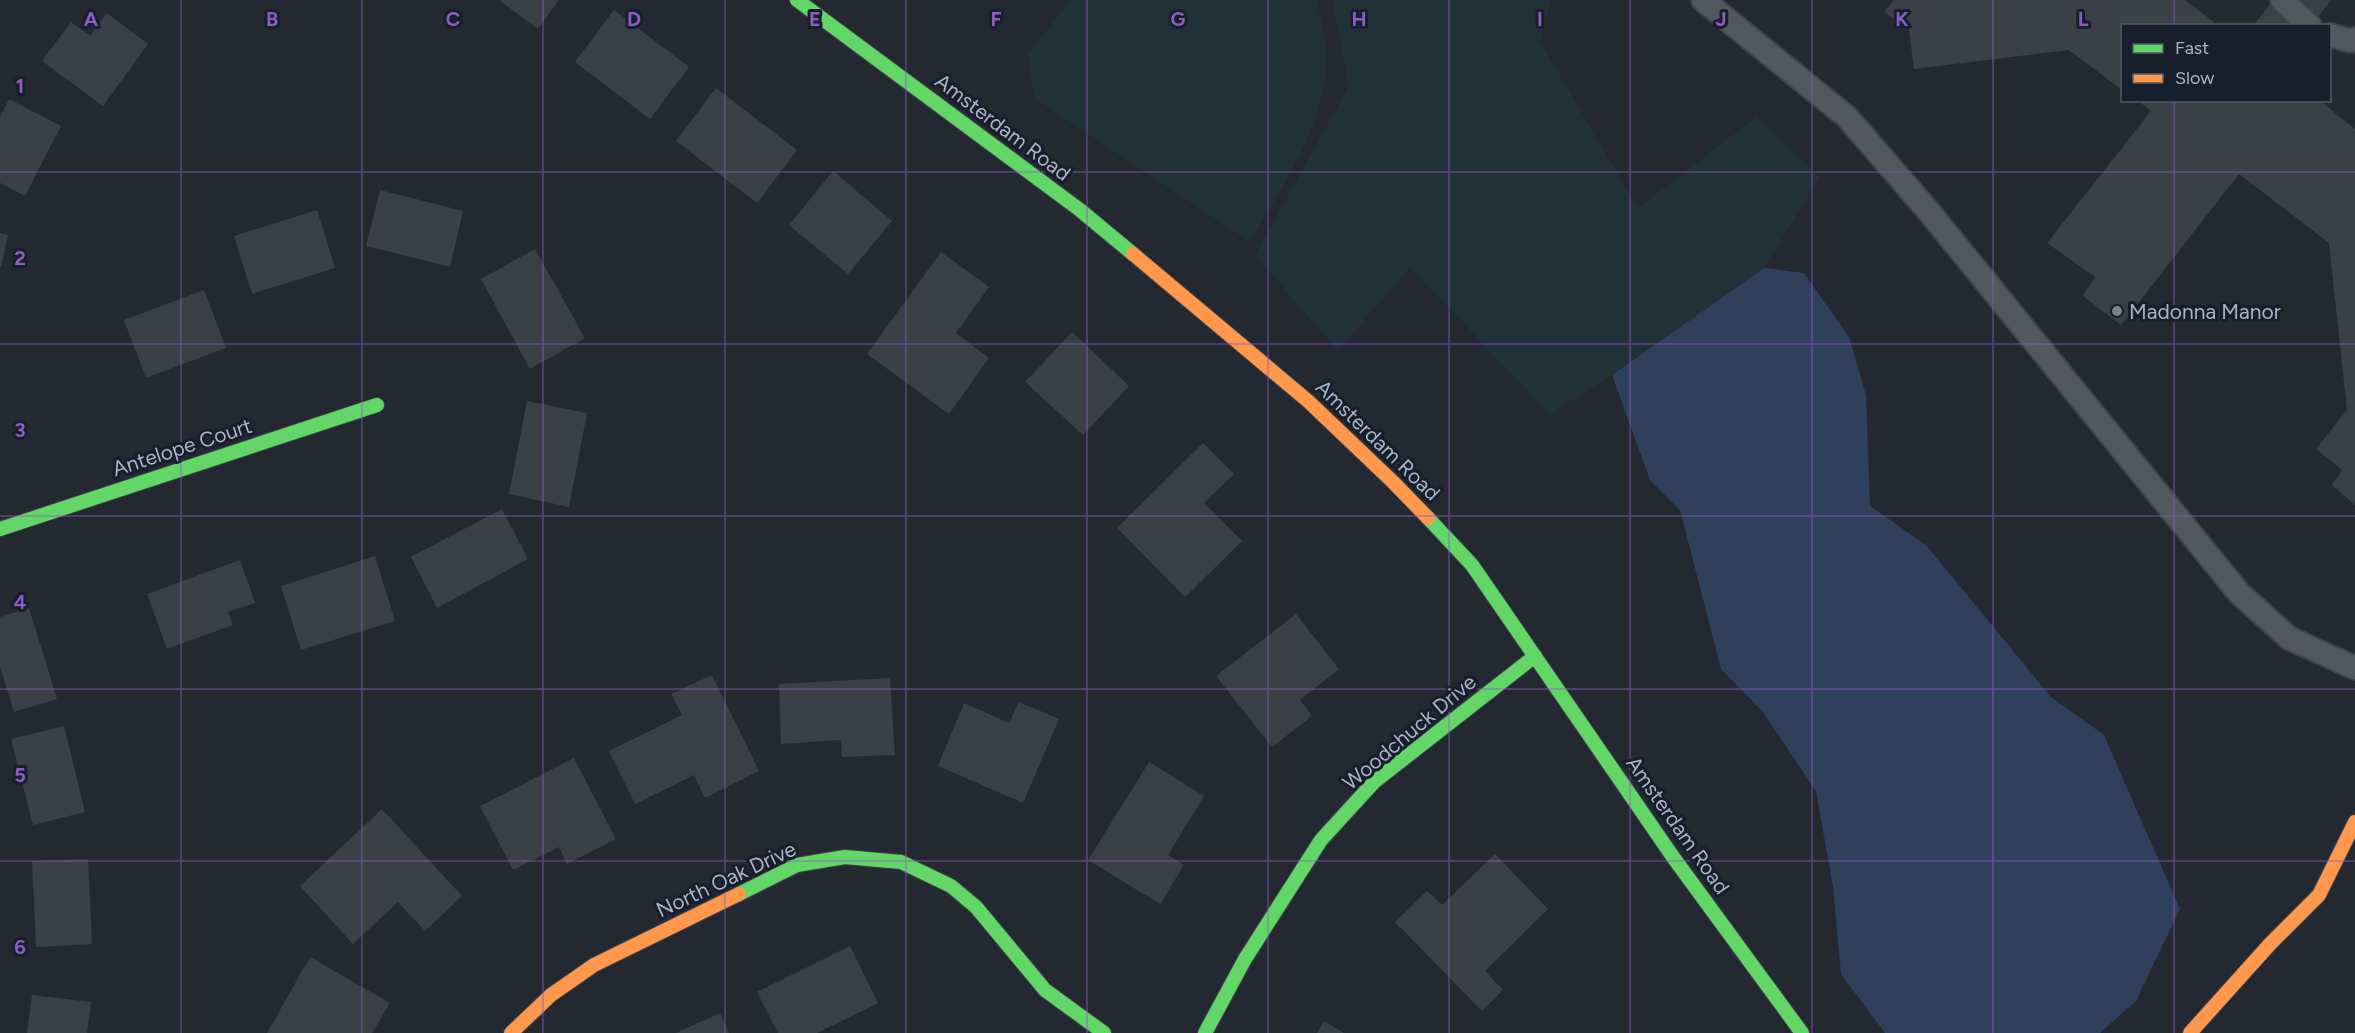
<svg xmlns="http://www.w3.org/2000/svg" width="2355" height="1033" viewBox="0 0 2355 1033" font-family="Figtree,sans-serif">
<rect width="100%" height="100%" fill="#232831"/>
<g fill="#203237">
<path d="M1072,0h245c3,16 8,34 9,50 4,70 -42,134 -76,192l-216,-144 -6,-45z"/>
<path d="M1332,0h219l-11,42 98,166 118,-91 64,60 -56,91 -152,107 -62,39 -140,-147 -72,84 -83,-96 94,-169z"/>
</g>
<path fill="#2e405c" d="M1764,268l40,5 45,64 17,58 4,111 56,39 125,152 53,38 76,174 -44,92 -36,32h-215l-44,-59 -8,-87 -17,-96 -53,-79 -42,-43 -41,-159 -30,-30 -38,-105z"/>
<g fill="#3b3f48">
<path d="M499,0h60l-21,29z"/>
<path d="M1894,0h291l34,26h-97v64l-53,-40 -155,19 -5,-39 -25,-18z"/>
<path d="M2273,0h58l-20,26h-58z"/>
<path d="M614,10l75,57 -39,52 -75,-57z"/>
<path d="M107,13l41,31 -45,62 -61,-45 29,-39 19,14z"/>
<path d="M716,88l81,62 -40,53 -81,-62z"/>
<path d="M9,99l52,27 -36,70 -25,-13v-66z"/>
<path d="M2137,100h182l36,29v376l-23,-20 10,-15 -26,-21 31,-39 -18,-167 -90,-69 -118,151 -38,-29 12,-19 -48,-34 104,-132z"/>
<path d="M833,171l59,50 -44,53 -59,-49z"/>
<path d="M380,190l83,21 -13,56 -84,-21z"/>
<path d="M317,210l18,58 -83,26 -18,-58z"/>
<path d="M0,233l8,2 -7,32 -1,-1z"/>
<path d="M535,249l50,89 -55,31 -49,-90z"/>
<path d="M941,252l48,35 -33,46 33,25 -40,56 -82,-60z"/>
<path d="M204,290l22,58 -80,30 -22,-58z"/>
<path d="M1072,332l57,54 -46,49 -58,-53z"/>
<path d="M527,401l60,12 -18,94 -60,-13z"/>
<path d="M1203,443l31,31 -30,29 38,38 -57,56 -68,-69z"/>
<path d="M502,509l26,50 -91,49 -26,-51z"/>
<path d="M375,556l20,65 -94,29 -20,-64z"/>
<path d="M240,560l15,43 -27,9 5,13 -66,24 -20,-55z"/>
<path d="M29,608l28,91 -43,13 -14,-46v-49z"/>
<path d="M1296,614l43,55 -39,31 12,16 -40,31 -56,-71z"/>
<path d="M712,675l47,96 -54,27 -11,-23 -59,29 -26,-53 73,-36 -11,-21z"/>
<path d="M890,678l5,77 -53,2 -1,-17 -60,4 -2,-60z"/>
<path d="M1019,702l40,17 -36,84 -85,-37 26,-63 45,20z"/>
<path d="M64,726l21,86 -52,13 -22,-86z"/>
<path d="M574,758l42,81 -49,25 -8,-17 -46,23 -33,-64z"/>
<path d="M1149,762l55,34 -36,59 16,10 -24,39 -72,-44z"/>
<path d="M382,809l80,87 -37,35 -27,-29 -45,42 -53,-58z"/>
<path d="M1495,854l53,55 -63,62 18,19 -21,21 -87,-89 32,-31 15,14z"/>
<path d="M88,859l4,85 -56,3 -4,-86z"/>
<path d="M850,946l28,57 -61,30h-39l-21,-41z"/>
<path d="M310,957l80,46 -18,30h-105z"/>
<path d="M32,995l59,7 -4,31h-60z"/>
<path d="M720,1013l9,20h-53z"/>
<path d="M1324,1021l20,12h-27z"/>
</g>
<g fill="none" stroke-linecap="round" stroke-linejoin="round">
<defs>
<g id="lane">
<path d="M1703,0l144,117 83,96 309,380 50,45 66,30"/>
<path d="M2282,0l28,26"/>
<path d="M2330,35l21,6 4,-2"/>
</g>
<g id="fast">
<path d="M797,0l283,210 53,44"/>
<path d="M1428,518l44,47 201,292 129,176"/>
<path d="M0,529l377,-124"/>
<path d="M739,894l58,-29 48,-8 56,5 50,24 25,21 69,83 59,43"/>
<path d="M1205,1033l40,-74 76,-119 53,-58 161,-126"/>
</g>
<g id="slow">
<path d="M1133,254l175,147 85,81 35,36"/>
<path d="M511,1033l40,-38 43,-30 145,-71"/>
<path d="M2190,1033l80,-89 49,-49 36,-73"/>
</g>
</defs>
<use href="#lane" stroke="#3f434b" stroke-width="26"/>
<use href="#fast" stroke="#3f434b" stroke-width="16"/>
<use href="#slow" stroke="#3f434b" stroke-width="16"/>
<use href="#lane" stroke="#525760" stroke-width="22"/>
<use href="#fast" stroke="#63d668" stroke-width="14"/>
<use href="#slow" stroke="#ff974d" stroke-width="14"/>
</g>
<path fill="none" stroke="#8c5cc1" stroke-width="1.5" stroke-opacity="0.55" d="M181,0v1033M362,0v1033M543,0v1033M725,0v1033M906,0v1033M1087,0v1033M1268,0v1033M1449,0v1033M1630,0v1033M1812,0v1033M1993,0v1033M2174,0v26M2174,100v933M0,172h2355M0,344h2355M0,516h2355M0,689h2355M0,861h2355"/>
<circle fill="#7b8391" stroke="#171f2c" stroke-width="2" cx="2117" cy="311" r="6"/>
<g text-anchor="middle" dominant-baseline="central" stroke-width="6" stroke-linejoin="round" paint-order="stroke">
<g font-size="21" fill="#abb4c5" stroke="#171f2c">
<text transform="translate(1003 127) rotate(37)">Amsterdam Road</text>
<text transform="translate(1378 440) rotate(44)">Amsterdam Road</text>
<text transform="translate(182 447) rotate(-18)">Antelope Court</text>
<text transform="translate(1409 732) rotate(-40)">Woodchuck Drive</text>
<text transform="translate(1678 825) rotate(55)">Amsterdam Road</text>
<text transform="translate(726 879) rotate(-25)">North Oak Drive</text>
</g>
<g font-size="21" fill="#abb4c5" stroke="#171f2c" text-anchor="start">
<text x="2129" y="311">Madonna Manor</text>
</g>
</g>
<g font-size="20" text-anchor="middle" font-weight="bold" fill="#8c5cc1" stroke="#171f2c" stroke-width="6" stroke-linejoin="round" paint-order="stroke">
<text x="91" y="26">A</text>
<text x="272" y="26">B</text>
<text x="453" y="26">C</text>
<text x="634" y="26">D</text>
<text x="815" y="26">E</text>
<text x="996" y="26">F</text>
<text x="1178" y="26">G</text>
<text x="1359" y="26">H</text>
<text x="1540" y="26">I</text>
<text x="1721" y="26">J</text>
<text x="1902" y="26">K</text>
<text x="2083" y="26">L</text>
<text x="20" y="93">1</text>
<text x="20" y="265">2</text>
<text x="20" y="437">3</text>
<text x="20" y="609">4</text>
<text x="20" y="782">5</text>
<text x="20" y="954">6</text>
</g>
<rect x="2121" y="24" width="210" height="78" fill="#171f2c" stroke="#525b69" stroke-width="1.5"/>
<rect x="2133" y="44" width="30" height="9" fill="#63d668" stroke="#525b69" stroke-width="1.5"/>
<text x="2175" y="54" font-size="18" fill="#abb4c5">Fast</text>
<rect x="2133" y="74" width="30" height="9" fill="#ff974d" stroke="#525b69" stroke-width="1.5"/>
<text x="2175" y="84" font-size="18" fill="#abb4c5">Slow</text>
</svg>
